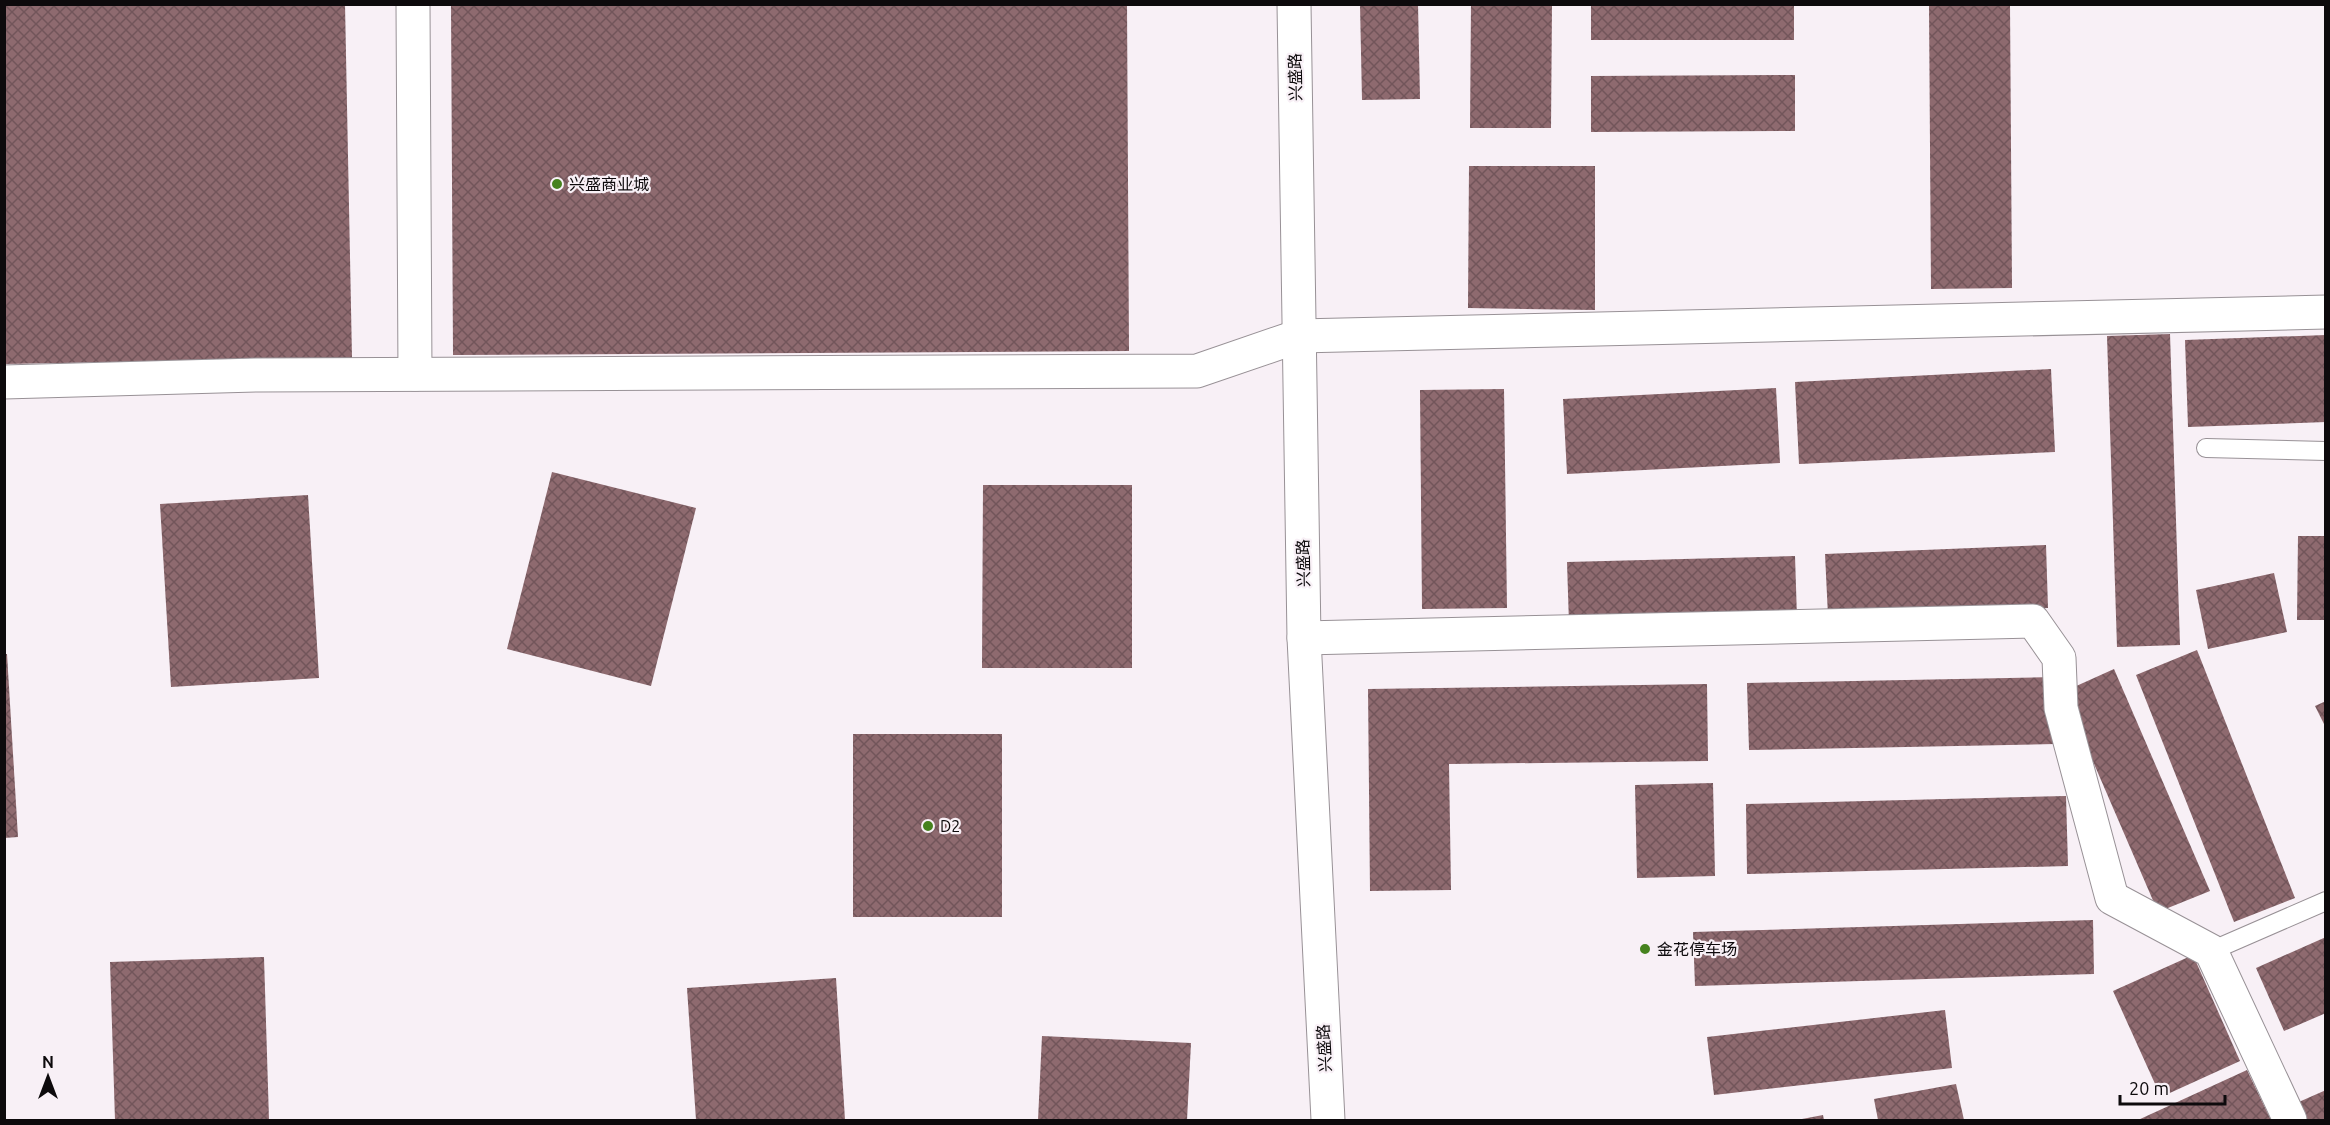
<svg xmlns="http://www.w3.org/2000/svg" width="2330" height="1125" viewBox="0 0 2330 1125" font-family="Ubuntu,'Noto Sans SC',sans-serif">
<defs>
<pattern id="building-cross-hatch" width="8" height="8" patternUnits="userSpaceOnUse" patternTransform="scale(1.5)"><rect width="8" height="8" fill="#8e6a6f"/><path d="M0 0l8 8M0 8l8-8" fill="none" stroke="#72555a"/></pattern>
</defs>
<rect width="100%" height="100%" fill="#f8f0f6"/>
<g fill="url(#building-cross-hatch)">
<path d="M4,4h341l7,354 -348,6z"/>
<path d="M451,4h676l2,347 -676,4z"/>
<path d="M1360,4h58l2,95 -58,1z"/>
<path d="M1471,4h81l-1,124h-81z"/>
<rect x="1591" y="4" width="203" height="36"/>
<path d="M1929,4h81l2,284 -81,1z"/>
<path d="M1795,75v56l-204,1v-56z"/>
<path d="M1469,166h126v144l-127,-2z"/>
<path d="M2170,334l10,311 -63,2 -10,-311z"/>
<path d="M2326,335v87l-138,5 -3,-87z"/>
<path d="M2051,369l4,83 -256,12 -4,-82z"/>
<path d="M1776,388l4,75 -213,11 -4,-75z"/>
<path d="M1504,389l3,219 -85,1 -2,-219z"/>
<path d="M552,472l144,36 -45,178 -144,-37z"/>
<path d="M983,485h149v183h-150z"/>
<path d="M308,495l11,183 -148,9 -11,-183z"/>
<path d="M2298,536h28v84h-29z"/>
<path d="M2046,545l2,63 -220,8 -3,-62z"/>
<path d="M1795,556l2,62 -228,6 -2,-62z"/>
<path d="M2274,573l13,59 -79,17 -12,-59z"/>
<path d="M2197,650l98,248 -61,24 -98,-247z"/>
<path d="M4,654h3l11,183 -14,1z"/>
<path d="M2114,669l96,222 -52,21 -95,-220z"/>
<path d="M2054,677l1,67 -306,6 -2,-67z"/>
<path d="M1707,684l1,77 -259,3 2,126 -81,1 -2,-202z"/>
<path d="M2326,701v27l-11,-22z"/>
<rect x="853" y="734" width="149" height="183"/>
<path d="M1713,783l2,93 -78,2 -2,-93z"/>
<path d="M2066,796l2,70 -321,8 -1,-70z"/>
<path d="M2093,920l1,54 -399,12 -2,-54z"/>
<path d="M2326,937v76l-42,18 -28,-63z"/>
<path d="M2193,955l47,106 -79,36 -48,-106z"/>
<path d="M264,957l5,163h-154l-5,-158z"/>
<path d="M836,978l9,142h-149l-9,-132z"/>
<path d="M1945,1010l7,58 -238,27 -7,-58z"/>
<path d="M1042,1036l149,7 -4,77h-149z"/>
<path d="M2247,1070l24,50h-133z"/>
<path d="M1956,1084l8,36h-86l-4,-21z"/>
<path d="M2326,1090v30h-27l-7,-15z"/>
<path d="M1823,1115l1,5h-22v-1z"/>
</g>
<g fill="none" stroke-linecap="round" stroke-linejoin="round">
<defs>
<g id="lane">
<path d="M2206,448l120,3"/>
<path d="M2211,951l115,-50"/>
</g>
<g id="street">
<path d="M413,4l2,370"/>
<path d="M4,382l252,-7 941,-4 102,-35 1027,-24"/>
<path d="M1304,638l729,-17 26,37 2,50 51,190 99,53 79,169"/>
</g>
<path id="secondary" d="M1294,4l10,634 24,482"/>
</defs>
<use href="#lane" stroke="#989196" stroke-width="20"/>
<use href="#street" stroke="#989196" stroke-width="35"/>
<use href="#secondary" stroke="#989196" stroke-width="35"/>
<use href="#lane" stroke="#fff" stroke-width="18"/>
<use href="#street" stroke="#fff" stroke-width="33"/>
<use href="#secondary" stroke="#fff" stroke-width="33"/>
</g>
<g fill="#46821e" stroke="#f8f0f6" stroke-width="2">
<circle cx="557" cy="184" r="6"/>
<circle cx="928" cy="826" r="6"/>
<circle cx="1645" cy="949" r="6"/>
</g>
<g text-anchor="middle" dominant-baseline="central" stroke-width="4.5" stroke-linejoin="round" paint-order="stroke">
<g font-size="16" fill="#0d0a0c" stroke="#f8f0f6">
<text transform="translate(1295 77) rotate(-91)">兴盛路</text>
<text transform="translate(1303 563) rotate(-91)">兴盛路</text>
<text transform="translate(1324 1048) rotate(-93)">兴盛路</text>
</g>
<g font-size="16" fill="#0d0a0c" stroke="#f8f0f6" text-anchor="start">
<text x="569" y="184">兴盛商业城</text>
<text x="940" y="826">D2</text>
<text x="1657" y="949">金花停车场</text>
</g>
</g>
<rect width="2330" height="1125" fill="none" stroke="#0d0a0c" stroke-width="12"/>
<g transform="translate(48 1077)" stroke="#f8f0f6" stroke-width="4.5" paint-order="stroke">
<path d="M0-4.5L10 22L0 15L-10 22Z" fill="#0d0a0c"/>
<text y="-9" font-size="16" font-weight="bold" text-anchor="middle" fill="#0d0a0c">N</text>
</g>
<path d="M2120 1095v9h105v-9" fill="none" stroke="#0d0a0c" stroke-width="3"/>
<text x="2129" y="1095" font-size="18" fill="#0d0a0c" stroke="#f8f0f6" stroke-width="4.5" paint-order="stroke">20 m</text>
</svg>
